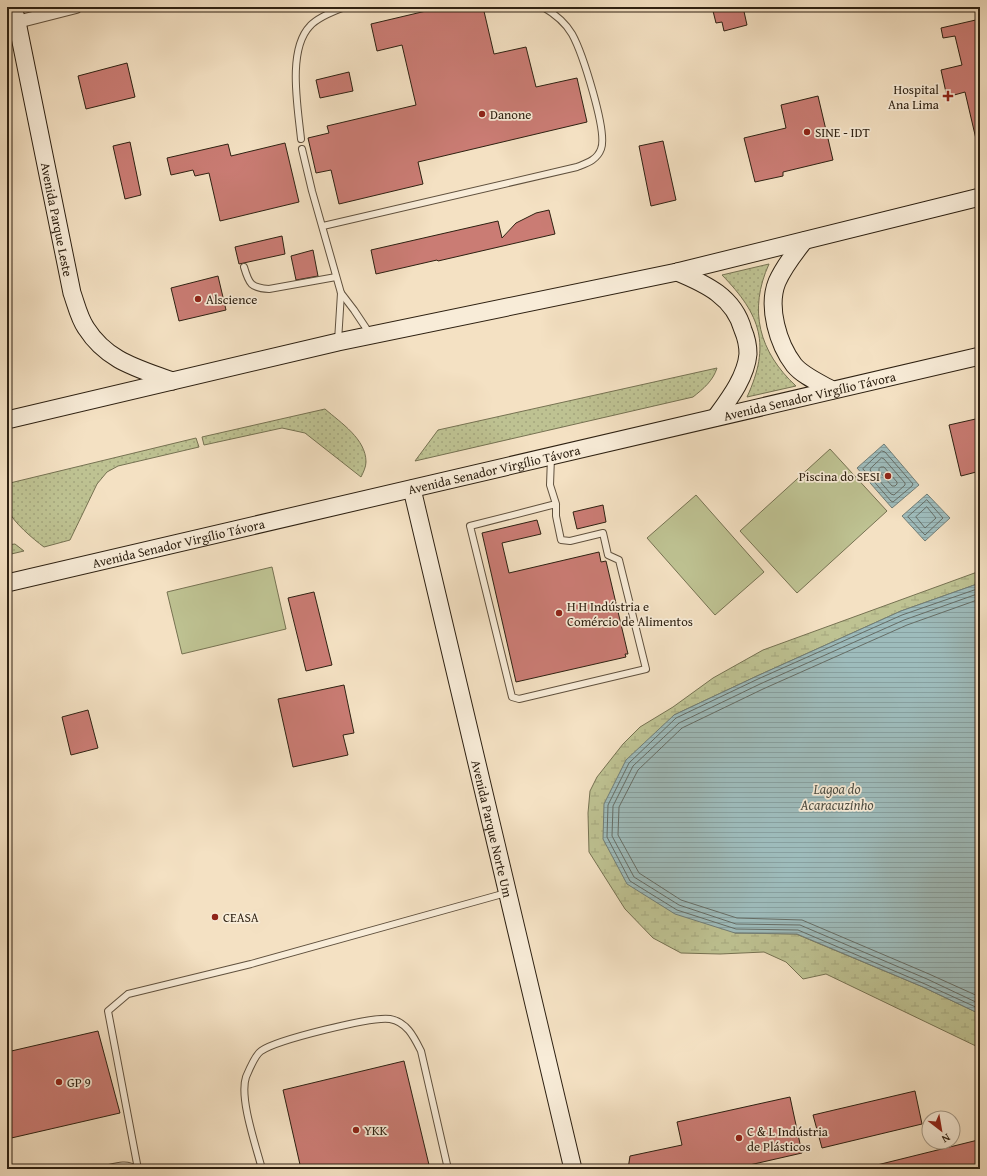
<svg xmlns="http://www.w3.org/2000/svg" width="987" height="1176" viewBox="0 0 987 1176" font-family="'Gentium Book Plus',serif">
<defs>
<pattern id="grass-dots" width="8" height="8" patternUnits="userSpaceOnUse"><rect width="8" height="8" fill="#bec292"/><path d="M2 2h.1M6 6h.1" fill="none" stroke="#a4a67d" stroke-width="1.8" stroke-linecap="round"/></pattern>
<pattern id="wetland-marsh" width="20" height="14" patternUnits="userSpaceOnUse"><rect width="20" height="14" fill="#bec292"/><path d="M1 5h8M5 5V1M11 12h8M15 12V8" fill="none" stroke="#a4a67d"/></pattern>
<pattern id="water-rules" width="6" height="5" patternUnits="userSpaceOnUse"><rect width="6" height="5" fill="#9ebcbc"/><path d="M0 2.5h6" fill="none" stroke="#88a1a1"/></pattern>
</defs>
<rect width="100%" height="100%" fill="#f4e1c3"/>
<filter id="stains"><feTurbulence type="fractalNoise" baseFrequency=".005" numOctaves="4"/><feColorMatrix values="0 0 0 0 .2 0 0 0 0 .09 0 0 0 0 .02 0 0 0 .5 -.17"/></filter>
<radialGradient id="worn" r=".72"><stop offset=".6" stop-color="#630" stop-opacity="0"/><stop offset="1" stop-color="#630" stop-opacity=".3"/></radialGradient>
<g fill="url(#grass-dots)" stroke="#767252">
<path d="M769,264c-21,46 -10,88 27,122l-49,11c24,-52 14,-82 -25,-122z"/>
<path d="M717,368c-4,13 -14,21 -24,29l-278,64 23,-31z"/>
<path d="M325,409c16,14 41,30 41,53 0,5 -3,11 -5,15l-56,-44 -23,-5 -78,17 -2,-8z"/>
<path d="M196,438l3,9 -81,19 -11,6 -10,12 -27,56 -26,7c-11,-8 -31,-25 -36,-37 -3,-7 -1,-18 -1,-26l3,-1z"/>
<path d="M15,544l9,7 -17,4v-10z"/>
</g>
<path fill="url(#wetland-marsh)" stroke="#767252" d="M980,571v12l-79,28 -144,65 -83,39 61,218 61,1 127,53 57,27v34l-154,-74 -23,5 -17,-17 -22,-10 -44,2 -39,-1 -28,-15 -28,-29 -36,-57 -1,-39 2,-22 7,-14 26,-33 17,-17 33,-20 40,-29 50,-28z"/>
<g fill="#bec292" stroke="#767252">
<path d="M830,449l57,62 -90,82 -57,-62z"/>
<path d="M696,495l68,77 -49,43 -68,-77z"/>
<path d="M272,567l14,62 -104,25 -15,-62z"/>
</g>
<g fill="url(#water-rules)" stroke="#717e78">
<path d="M884,444l35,41 -27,23 -35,-40z"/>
<path d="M927,494l23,24 -25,23 -23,-25z"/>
<path d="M980,583v431l-57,-27 -126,-53 -62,-1 -60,-19 -48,-30 -24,-45 1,-35 22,-44 48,-45 83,-39 144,-65z"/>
</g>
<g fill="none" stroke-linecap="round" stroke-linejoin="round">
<g stroke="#666e67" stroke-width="1">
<path d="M882,451l3,1 28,32 -1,2 -19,16 -2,-1 -28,-32z"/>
<path d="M882,458l2,1 21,24v2l-11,10 -3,-1 -21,-24 1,-2z"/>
<path d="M881,467h3l13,15v2l-2,2h-3l-13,-15v-2z"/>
<path d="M927,500l16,18 -18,17 -17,-18z"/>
<path d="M927,507l9,11 -11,10 -9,-11z"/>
<path d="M980,588l-78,27 -144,64 -82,39 -47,45 -21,42 -1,32 23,44 47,29 59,19 62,1 127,54 55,25"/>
<path d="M980,593l-76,27 -144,64 -81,39 -46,43 -20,40 -1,30 22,41 45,28 57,19 64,1 127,54 53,25"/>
<path d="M980,599l-73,26 -144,64 -81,39 -44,42 -19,37 -1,28 21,38 42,27 56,18 65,2 127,54 51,23"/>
</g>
</g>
<g fill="#ca7c74" stroke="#2e2112">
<path d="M443,7h40l11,47 32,-7 10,40 41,-9 10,44 -169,40 5,22 -84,20 -8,-34 -15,3 -8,-35 21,-5 -2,-7 89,-21 -14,-60 -25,6 -6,-27z"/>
<path d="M712,7h31l4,18 -23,6 -2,-9 -6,1z"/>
<path d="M980,19v120h-4l-11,-47 -18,5 -6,-27 21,-5 -7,-29 -12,2 -2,-10z"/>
<path d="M127,63l8,34 -49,12 -8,-33z"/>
<path d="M349,72l4,19 -33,7 -4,-18z"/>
<path d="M818,96l15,64 -50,12v4l-28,6 -11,-44 42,-10 -5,-23z"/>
<path d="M663,141l13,59 -25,6 -12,-60z"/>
<path d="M130,142l11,53 -16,4 -12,-53z"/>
<path d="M285,143l14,59 -79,19 -11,-48 -14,3 -2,-6 -22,5 -4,-17 61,-14 3,12z"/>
<path d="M549,210l6,24 -117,27 -1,-1 -61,14 -5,-24 127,-29 4,17 14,-15 20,-10z"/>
<path d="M282,236l3,18 -46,10 -4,-17z"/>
<path d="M313,250l5,26 -22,4 -5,-24z"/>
<path d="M218,276l8,34 -47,11 -8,-33z"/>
<path d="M980,418v53l-19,5 -12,-51z"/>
<path d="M603,505l3,17 -29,7 -4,-17z"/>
<path d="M537,520l4,14 -39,9 7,30 90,-21 2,10 5,-1 22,93h-3l1,3 -110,25 -34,-149z"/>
<path d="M314,592l18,73 -26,6 -18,-73z"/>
<path d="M344,685l10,48 -11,2 5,20 -55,12 -15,-68z"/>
<path d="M88,710l10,38 -27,7 -9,-38z"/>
<path d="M98,1031l22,82 -113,26v-87z"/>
<path d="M404,1061l26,108h-129l-18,-79z"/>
<path d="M915,1091l7,33 -100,24 -9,-33z"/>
<path d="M790,1097l12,56 -70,16h-104l2,-13 52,-11 -5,-23z"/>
<path d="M978,1140l2,15v14h-103v-4z"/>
</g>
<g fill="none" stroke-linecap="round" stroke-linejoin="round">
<defs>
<g id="lane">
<path d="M301,139c-3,-31 -14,-89 9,-113 8,-9 24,-15 35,-19"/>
<path d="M302,149l10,42 29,102 -3,48"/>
<path d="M323,226l254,-59c10,-4 20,-7 24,-18 7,-17 -19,-97 -29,-115 -7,-12 -17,-20 -29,-27"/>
<path d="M244,267c5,17 7,21 25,22l67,-12"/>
<path d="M341,293l13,17 16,24"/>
<path d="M551,457l-1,28 6,19v12l5,24 9,1 33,-8 5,22 11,5 27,109 -127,30 -7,-2 -42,-171 86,-22"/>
<path d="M105,1169c9,-2 22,-7 30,0"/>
<path d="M138,1169l-30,-158 20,-17 123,-30 255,-71"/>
<path d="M262,1169c-6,-23 -23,-71 -16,-92 3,-7 9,-22 15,-26 15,-11 112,-35 129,-32 17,3 24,18 31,32l27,118"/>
</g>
<path id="street" d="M17,22l59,-15"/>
<g id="secondary">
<path id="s1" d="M13,7l4,15 55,271c4,11 7,25 14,35 21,33 51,40 86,53"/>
<path d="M804,241c-10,13 -20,25 -27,41 -10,25 1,62 17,83 9,11 26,18 38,25"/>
<path d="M677,272c29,12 57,25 66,58 3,7 5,17 5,24 -2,23 -19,45 -32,63"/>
<path d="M7,420l331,-78 339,-70 303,-75"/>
<path id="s2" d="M412,489l161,680"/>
<path id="s3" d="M7,583l973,-227"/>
</g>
</defs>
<use href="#lane" stroke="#60513e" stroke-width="8"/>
<use href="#street" stroke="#60513e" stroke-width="14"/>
<use href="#secondary" stroke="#2e2112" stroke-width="19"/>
<use href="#lane" stroke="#f8ecd8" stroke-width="6"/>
<use href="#street" stroke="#f8ecd8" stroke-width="12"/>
<use href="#secondary" stroke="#f8ecd8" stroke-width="17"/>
</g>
<g fill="#8f2418" stroke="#f8ecd8" stroke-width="1.5">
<path d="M946 90h4v4h4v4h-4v4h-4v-4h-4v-4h4z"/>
<circle cx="482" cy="114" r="4"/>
<circle cx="807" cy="132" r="4"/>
<circle cx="198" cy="299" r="4"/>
<circle cx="888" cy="476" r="4"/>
<circle cx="559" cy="613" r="4"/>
<circle cx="215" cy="917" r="4"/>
<circle cx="59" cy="1082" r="4"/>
<circle cx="356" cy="1130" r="4"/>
<circle cx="739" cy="1138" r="4"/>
</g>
<g text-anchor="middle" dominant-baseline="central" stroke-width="3.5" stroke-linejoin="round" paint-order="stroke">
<g font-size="13" fill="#2e2112" stroke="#f8ecd8" text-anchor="start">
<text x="939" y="89" text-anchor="end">Hospital<tspan x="939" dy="15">Ana Lima</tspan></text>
<text x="490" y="114">Danone</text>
<text x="815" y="132">SINE - IDT</text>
<text x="206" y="299">Alscience</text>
<text x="880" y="476" text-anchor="end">Piscina do SESI</text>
<text x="567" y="606">H H Indústria e<tspan x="567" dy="15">Comércio de Alimentos</tspan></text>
<text x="223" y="917">CEASA</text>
<text x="67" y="1082">GP 9</text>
<text x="364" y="1130">YKK</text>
<text x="747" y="1131">C &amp; L Indústria<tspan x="747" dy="15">de Plásticos</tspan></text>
</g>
<g font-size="13" fill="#2e2112" stroke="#f8ecd8">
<text stroke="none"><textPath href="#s1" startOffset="217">Avenida Parque Leste</textPath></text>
<text stroke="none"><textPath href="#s3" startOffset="824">Avenida Senador Virgílio Távora</textPath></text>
<text stroke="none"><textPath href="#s3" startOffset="500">Avenida Senador Virgílio Távora</textPath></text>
<text stroke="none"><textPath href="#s3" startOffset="176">Avenida Senador Virgílio Távora</textPath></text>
<text stroke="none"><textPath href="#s2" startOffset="349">Avenida Parque Norte Um</textPath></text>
</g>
<g font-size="14" font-style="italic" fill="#505045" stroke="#f8ecd8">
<text x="837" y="789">Lagoa do<tspan x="837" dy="16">Acaracuzinho</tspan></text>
</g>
</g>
<rect width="987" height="1176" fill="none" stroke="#f4e1c3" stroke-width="24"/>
<rect x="8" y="8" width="971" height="1160" fill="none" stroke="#2e2112" stroke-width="2"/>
<rect x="12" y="12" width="963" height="1152" fill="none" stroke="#2e2112"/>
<g transform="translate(941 1130) rotate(149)"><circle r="19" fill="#f8ecd8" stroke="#a79b89"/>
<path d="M0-3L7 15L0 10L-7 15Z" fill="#8f2418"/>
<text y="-6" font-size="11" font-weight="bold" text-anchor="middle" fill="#2e2112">N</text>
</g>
<rect width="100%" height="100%" filter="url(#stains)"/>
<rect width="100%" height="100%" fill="url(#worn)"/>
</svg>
